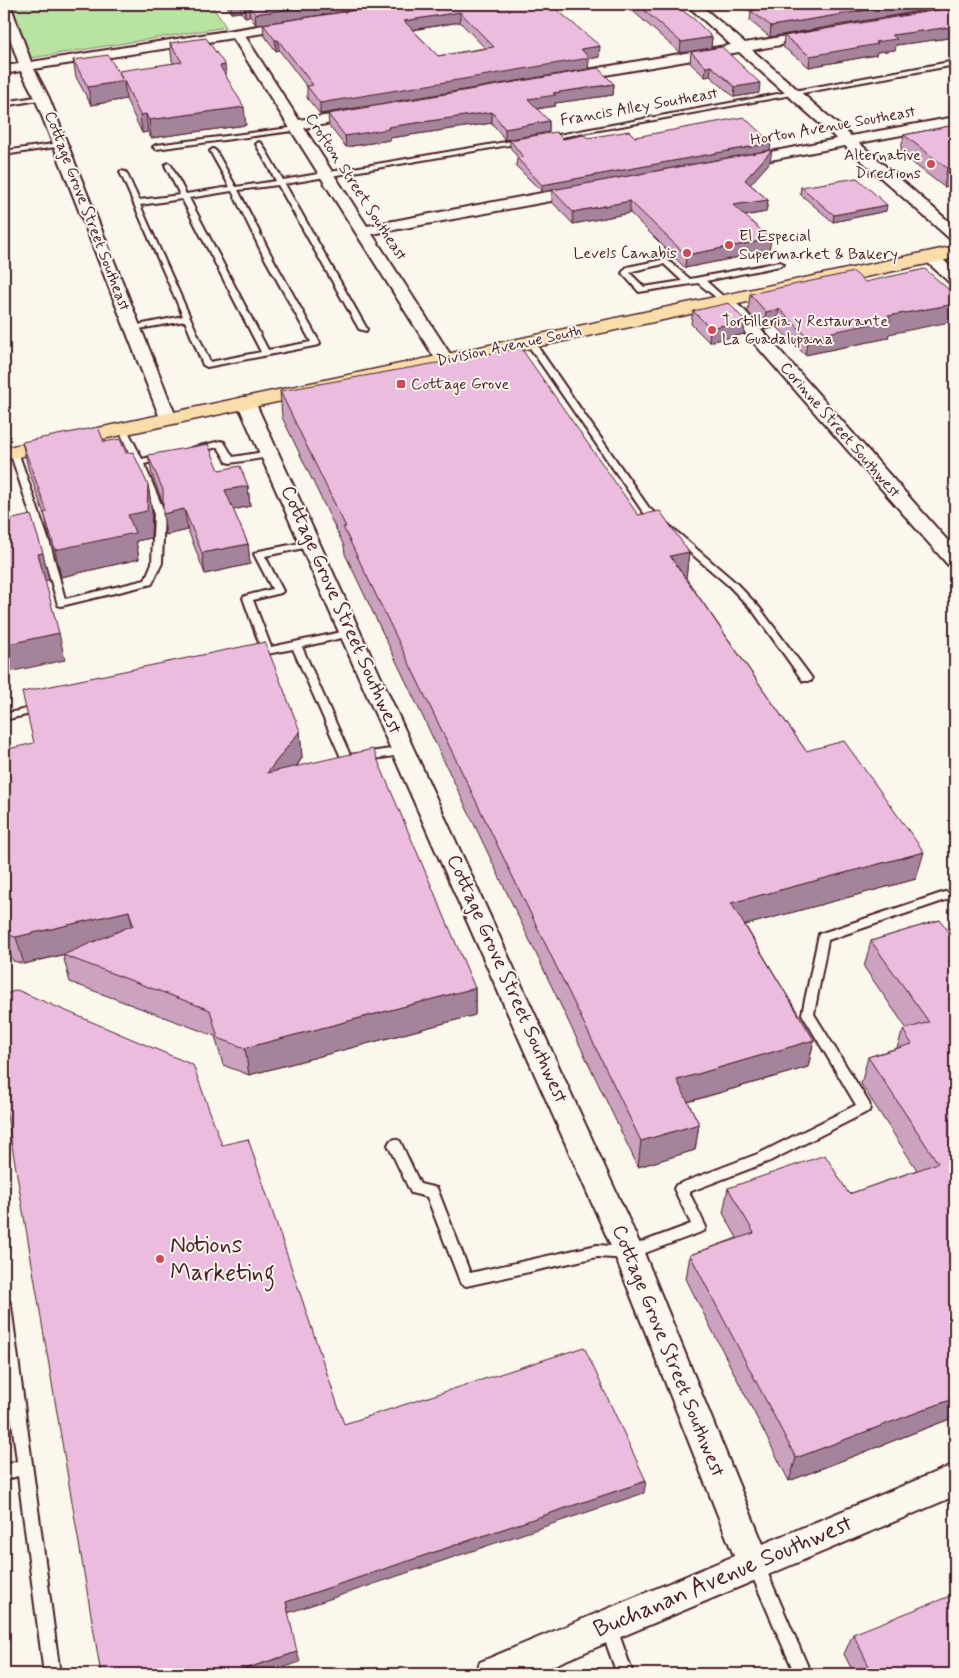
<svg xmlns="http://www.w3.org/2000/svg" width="959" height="1678" viewBox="0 0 959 1678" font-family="Mynerve,sans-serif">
<rect width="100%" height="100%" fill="#fbf7ec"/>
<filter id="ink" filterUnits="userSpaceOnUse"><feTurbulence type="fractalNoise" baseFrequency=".02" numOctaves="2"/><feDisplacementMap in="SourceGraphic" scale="10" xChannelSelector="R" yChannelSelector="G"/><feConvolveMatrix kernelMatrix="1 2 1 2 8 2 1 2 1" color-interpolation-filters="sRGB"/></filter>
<g filter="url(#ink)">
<path fill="#b8e3a0" stroke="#818166" d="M10,4h201l15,23 -195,31z"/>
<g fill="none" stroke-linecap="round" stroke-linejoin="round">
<defs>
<g id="service">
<path d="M955,61v4l-410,75 -3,-2z"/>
<path d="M42,96l3,2 -1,1 -40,7v-4z"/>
<path d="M298,127l2,1v2l-144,19 -3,-2 3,-2z"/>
<path d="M524,139l2,1v2l-241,42 82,145 -1,2 -7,-2 -81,-144 -40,5 32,63 50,90 -1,2 -112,22 -4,-2 -18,-44 -52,9 -4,-2 4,-2 50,-10 -63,-144 1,-1 5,1 13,28 41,-5 -15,-30 3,-2 3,2 15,29 44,-7 -20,-36 3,-2 3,2 20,36 40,-6 -20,-37 3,-2 3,2 21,36zM232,191l30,62 49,89 -43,8 -79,-152zM182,199l79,153 -51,10 -70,-157z"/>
<path d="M60,143l2,1v2l-58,9v-4z"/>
<path d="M4,162l3,2 -1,2 -2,1z"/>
<path d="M666,259l24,20 90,-17 4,2 -4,2 -74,15 20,18v4h-3l-25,-20 -59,9 -17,-19 5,-6zM664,264l18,17 -38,6 -14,-14 3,-2z"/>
<path d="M527,340h6l116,168 86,74 24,25 52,70 1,2 -1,2h-8l-50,-70 -24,-25 -86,-74 -117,-170z"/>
<path d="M123,426l4,3 15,30 22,-5 4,3 -1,2 -23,5 20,47 -2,52 -10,21 -91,22 -3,-1 -17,-58 -31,-95 4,-3 4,3 33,95 14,52 80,-19 7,-17 2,-52 -35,-82z"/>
<path d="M221,441l3,1 9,15 37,-6 4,3 -4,3 -40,6 -3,-1 -9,-15 -24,6 -4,-3 1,-2z"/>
<path d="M311,541l3,1v4l-49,10 18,35 -2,2 -28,7 18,47 80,-17 4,1 1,2 -1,2 -53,12 48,108 54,-8 5,4 -1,3 -61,9 -4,-1 -50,-113 -26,5 -5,-3 -19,-53 2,-2 27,-7 -18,-35 5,-3z"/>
<path d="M40,706l5,3 -1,2 -40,9v-6z"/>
<path d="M945,892l4,1 2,3 -2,3 -121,41 -14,74 55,89 1,4 -1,4 -99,50 -81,31 17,35 -2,4 -75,28 -32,-2 -131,29 -5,-2 -34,-87 -16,-4 -23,-48 2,-4 5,-2 5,2 20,43 17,4 33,85 127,-28 32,2 62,-23 -17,-35 2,-4 84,-32 96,-48 -54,-91 17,-80z"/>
<path d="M4,1300l5,1 2,5 49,368h-16l-26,-198 -14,4v-14l13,-5 -13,-101z"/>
<path d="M755,1556l6,2 50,116h-16l-48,-110 2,-6z"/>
<path d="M608,1618l6,2 19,54h-16l-17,-48 2,-6z"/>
</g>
<g id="minor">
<path d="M4,4h6l21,58 265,-42 5,1 1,3 -1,3 -56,9 54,84 61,-10 7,4 -7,4 -56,10 63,98 217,-41 5,2 3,3 -3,3 -5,2 -212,39 82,126 -3,4 -6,1 -6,-1 -3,-4 -203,-322 -199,31 15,29 128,321 -3,4 -6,1 -6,-1 -127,-325 -14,-27 -17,3v-8l15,-2 -15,-43z"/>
<path d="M686,4h13l46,39 71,-12 5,1 1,3 -1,3 -69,12 99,86 104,-19v8l-96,18 96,84v13l-6,-2 -104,-92 -106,20 -5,-1 -2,-3 2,-3 103,-20 -98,-87 -169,29 -7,-4 7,-4 161,-28z"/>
<path d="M931,252l6,2 18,17v13l-6,-2 -24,-22 -2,-3 2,-3z"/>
<path d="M723,296l6,1 16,14 210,238v18l-7,-2 -215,-246 -18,-18 2,-4z"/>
<path d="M246,397l6,1 3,4 389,851 119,291 192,-80v32l-422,178h-58l5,-12 254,-106 -120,-303 -377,-851 3,-4z"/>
</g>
<path id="primary" d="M955,246v12l-951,202v-12z"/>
</defs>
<use href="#service" stroke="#4a1f2b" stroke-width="4"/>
<use href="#minor" stroke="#4a1f2b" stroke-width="4"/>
<use href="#primary" stroke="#4a1f2b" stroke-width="3"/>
<use href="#service" fill="#fbf7ec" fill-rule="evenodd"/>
<use href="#minor" fill="#fbf7ec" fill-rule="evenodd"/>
<use href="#primary" fill="#f9deab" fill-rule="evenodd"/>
</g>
<g fill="#cba2bf" stroke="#4a1f2b" fill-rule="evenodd">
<path d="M226,4h167l-137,21 -6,-9 -5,1 -4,-5 -10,1z"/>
<path d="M398,4h194l-36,5 43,48 -10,2 -1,10 -268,45 -13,-16v-11l-28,-37 -3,1 -12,-16 -1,-11zM460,22l25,26 -47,8 -25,-26z"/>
<path d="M625,4h48l39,33 -1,11 -31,5z"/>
<path d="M741,4h214v2l-185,31 -20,-16 1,-9z"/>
<path d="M955,7v33h-2l-4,-2 -53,7 -1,5 -18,2 -1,3 -67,12 -26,-20 1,-11z"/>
<path d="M170,43l56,34 20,48 -95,13 -3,-6 -6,1 -16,-34 -35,6 -15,-28 -3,-17 46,13 55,-10 -2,-2z"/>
<path d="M691,52l68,41 -25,4 -24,-21 -5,1 -15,-14z"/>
<path d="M614,84l-1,11 -58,8v3l-18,3 12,12v11l-44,8 -13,-17 -102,15v2l-44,7 -17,-21 -1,-12z"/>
<path d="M955,125v59l-11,3 -44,-34 4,-18z"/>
<path d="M635,137l136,6 -1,7 -228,42 -26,-26 1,-8h1l-8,-11v-7z"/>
<path d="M770,162l-20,22 18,16 -2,12 -21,4 24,35 -84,17 -55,-55 -57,11 -21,-22v-12z"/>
<path d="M801,187l85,24 -53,11 -33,-28z"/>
<path d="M750,294l139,40 -1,4 -83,17 -28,-28 -13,3 -16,-18z"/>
<path d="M693,311l52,10 -1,13 -35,8 -18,-18z"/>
<path d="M280,391l358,124 51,37 -3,26 120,173 110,128 -171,46 69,115 -6,27 -120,35 11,22 -4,26 -57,17 -293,-613 -1,-8 -62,-129z"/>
<path d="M22,442h82l22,11 22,32 4,26 -1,27 -15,3 3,18 -78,18 -11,-38 -5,-22 -17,-49z"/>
<path d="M148,455l71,15 29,16 2,20 -17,4 15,34 2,20 -45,10 -17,-44 -22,5 -3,-32 -11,-28z"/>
<path d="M300,731l2,27 -5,8 178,222v27l-226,60 -26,-10 -8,-29 -145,-54 -7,-27 4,-1 -43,10 -11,-3 -7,-22h-2v-189z"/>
<path d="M940,920l15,497 -166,64 -103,-202 4,-24 47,-17 -14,-25 5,-25 121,6 68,-24 -56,-86 7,-27 29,-9 6,-18 4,-1 -43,-62 7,-26z"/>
<path d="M853,1634l102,40h-101l-10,-20z"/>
</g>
<g fill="#a5849b" stroke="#4a1f2b">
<path d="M231,4h10v8l-10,1z"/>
<path d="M325,4h68l-137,21 -1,-11z"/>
<path d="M548,4h44l-36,5z"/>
<path d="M903,4h52v1l-185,32 1,-11z"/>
<path d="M244,6h5l1,10 -5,1z"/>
<path d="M460,12v10l-56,9v-10z"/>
<path d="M951,27l-2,11 -53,7 -1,5 -18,2 -1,3 -67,12 1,-11 65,-14 17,-7z"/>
<path d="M955,30v10h-2z"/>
<path d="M712,37l-1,11 -31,5 1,-11z"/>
<path d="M275,40h3l1,10 -3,1z"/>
<path d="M600,46l-1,11 -10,2 -1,10 -268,45v-11l261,-54z"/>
<path d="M225,65l2,18 -7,-17z"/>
<path d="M711,66l-1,10 -5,1 1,-10z"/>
<path d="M124,81l2,18 -35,6 -3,-18z"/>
<path d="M760,83l-1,10 -25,4 1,-10z"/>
<path d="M614,84l-1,11 -58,8v3l-27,4v-11l25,-6z"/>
<path d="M244,107l2,18 -95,13 -2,-18z"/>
<path d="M492,112v11l-102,15v2l-44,7 -1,-11 43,-9z"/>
<path d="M146,114l2,18 -6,1 -2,-18z"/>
<path d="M549,121v11l-44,8v-11z"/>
<path d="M771,143l-1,7 -228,42v-7z"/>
<path d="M772,150l-2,12 -26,30 1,-12z"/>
<path d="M955,167v17l-11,3 3,-19z"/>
<path d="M768,200l-2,12 -34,6 1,-13z"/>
<path d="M630,201v12l-57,11v-12z"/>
<path d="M887,205l-1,6 -53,11 1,-7z"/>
<path d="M771,239l-2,12 -84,17 1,-13z"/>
<path d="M955,304v17l-66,13 -1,4 -83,17 3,-18 80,-21z"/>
<path d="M779,309l-2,18 -13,3 2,-18z"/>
<path d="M745,321l-1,13 -35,8 1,-14z"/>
<path d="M148,485l4,26 -1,27 -15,3 3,18 -78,18 -6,-27 73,-35z"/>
<path d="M248,486l2,20 -23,5 -2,-21z"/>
<path d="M184,509l4,21 -22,5 -3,-21z"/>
<path d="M248,544l2,20 -45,10 -3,-21z"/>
<path d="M689,552l-3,26 -19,5 3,-27z"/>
<path d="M43,553l6,27 -5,1 -6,-27z"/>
<path d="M59,633l6,27 -61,13v-28z"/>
<path d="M300,731l2,27 -31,42 -4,-27z"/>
<path d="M924,852l-8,27 -189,51 4,-27z"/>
<path d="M129,911l6,26 -111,27 -8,-27z"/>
<path d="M475,988v27l-226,60 -4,-27z"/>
<path d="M814,1040l-6,27 -135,39 4,-26z"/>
<path d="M699,1124l-4,26 -57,17 3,-26z"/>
<path d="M955,1398v19l-166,64 7,-23z"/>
<path d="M646,1481l-2,12 -356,120 -2,-11z"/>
<path d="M297,1652l3,10 -36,12h-35z"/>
</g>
<g fill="#ecbcde" stroke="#4a1f2b" fill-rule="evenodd">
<path d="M242,4h83l-70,10 -6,-8h-5z"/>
<path d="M398,4h152l50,42 -19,3 8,9 -269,45 -13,-17 6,-1 -35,-45h-3l-12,-16zM460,12l34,35 -56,9 -34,-35z"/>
<path d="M637,4h36l21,15 18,18 -31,5z"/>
<path d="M754,4h149l-132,22 -20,-15 10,-2z"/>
<path d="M955,7v23l-4,-3 -59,8 5,4 -22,3 3,2 -68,12 -26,-20z"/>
<path d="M206,38l19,27 -5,1 24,41 -95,13 -3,-6 -6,1 -16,-34 -36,6 -15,-27 35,-5 14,24 -3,-8 63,-9 -12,-19z"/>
<path d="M722,47l38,36 -25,4 -24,-21 -5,1 -15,-15z"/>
<path d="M598,68l16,16 -61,9 3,2 -28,4 21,22 -44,8 -13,-17 -104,15 1,2 -44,7 -17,-22z"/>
<path d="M744,117l27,26 -229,42 -25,-27 6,-1 -13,-17 46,-8 7,7 21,-4 4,3 41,-7 6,6z"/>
<path d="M955,125v42l-8,1 -43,-33z"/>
<path d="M772,150l-27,30 23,20 -35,5 38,34 -85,16 -56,-54 -57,11 -21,-22z"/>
<path d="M857,178l30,27 -53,10 -33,-28z"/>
<path d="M925,269l30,26v9l-67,12 3,4 -83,17 -29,-28 -13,3 -16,-18 104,-22 11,10z"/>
<path d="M729,303l16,18 -35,7 -17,-17z"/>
<path d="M521,348l117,167 22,-4 29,41 -19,4 136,195 38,-10 80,111 -193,51 83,137 -137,40 22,44 -58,17 -298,-614h3l-66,-136z"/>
<path d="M98,427l6,15 16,-3 6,14 7,-1 15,33 -1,26 -19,4 7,18 -80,17 -11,-37 3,-1 -25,-70z"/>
<path d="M208,444l11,26 21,-4 8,20 -23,4 23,54 -46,9 -18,-44 -21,5v-24l-15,-35z"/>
<path d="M31,515l12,38 -5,1 21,79 -55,12v-124z"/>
<path d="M265,642l35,89 -33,42 106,-24 102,239 -230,60 -27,-10 -8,-28 -147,-55 70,-30 -4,-14 -113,26 -12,-3v-184l30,-7 -12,-51z"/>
<path d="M940,920l15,20v458l-159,60 -106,-203 64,-22 -26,-45 97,-33 24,39 89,-31 -70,-106 44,-13 -9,-14 26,-8 -58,-81z"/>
<path d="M17,990l176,75 29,80 26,-6 96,285 240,-77 62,134 -360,121 11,50 -68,22h-128l-97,-576v-103z"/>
<path d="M955,1594v80h-82l-20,-40z"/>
</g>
</g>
<g fill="#d1495b" stroke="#fbf7ec" stroke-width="2">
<circle cx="931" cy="164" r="5"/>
<circle cx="729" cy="245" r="5"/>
<circle cx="687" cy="253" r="5"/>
<circle cx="712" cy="330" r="5"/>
<rect x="396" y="379" width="10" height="10" rx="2.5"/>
<circle cx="160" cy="1259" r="5"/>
</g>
<g text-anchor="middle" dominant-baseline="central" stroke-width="4" stroke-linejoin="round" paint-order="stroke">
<g font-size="16" fill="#4a1f2b" stroke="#fbf7ec">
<text transform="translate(639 107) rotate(-10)">Francis Alley Southeast</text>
<text transform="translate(833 126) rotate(-10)">Horton Avenue Southeast</text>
<text transform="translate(356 187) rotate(57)">Crofton Street Southeast</text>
<text transform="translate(87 211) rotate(69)">Cottage Grove Street Southeast</text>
<text transform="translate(509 346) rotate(-12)">Division Avenue South</text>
<text transform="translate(840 430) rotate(49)">Corinne Street Southwest</text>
</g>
<g font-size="16" fill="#4a1f2b" stroke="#fbf7ec" text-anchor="start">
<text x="921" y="155" text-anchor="end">Alternative<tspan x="921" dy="18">Directions</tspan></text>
<text x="739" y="236">El Especial<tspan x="739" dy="18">Supermarket &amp; Bakery</tspan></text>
<text x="677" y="253" text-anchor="end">Levels Canabis</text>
<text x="722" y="321">Tortilleria y Restaurante<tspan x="722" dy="18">La Guadalupana</tspan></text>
<text x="411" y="384">Cottage Grove</text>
</g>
<g font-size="20" fill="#4a1f2b" stroke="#fbf7ec">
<text transform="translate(341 610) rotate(66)">Cottage Grove Street Southwest</text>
<text transform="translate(507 979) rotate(66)">Cottage Grove Street Southwest</text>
<text transform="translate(668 1351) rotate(68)">Cottage Grove Street Southwest</text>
</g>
<g font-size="24" fill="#4a1f2b" stroke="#fbf7ec" text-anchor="start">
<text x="170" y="1245">Notions<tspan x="170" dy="28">Marketing</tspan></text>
</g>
<g font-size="24" fill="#4a1f2b" stroke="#fbf7ec">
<text transform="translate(723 1577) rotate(-23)">Buchanan Avenue Southwest</text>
</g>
</g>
<rect width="959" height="1678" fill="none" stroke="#fbf7ec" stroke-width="20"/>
<rect x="10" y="10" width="939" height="1658" fill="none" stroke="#4a1f2b" stroke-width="2" filter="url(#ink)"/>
</svg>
